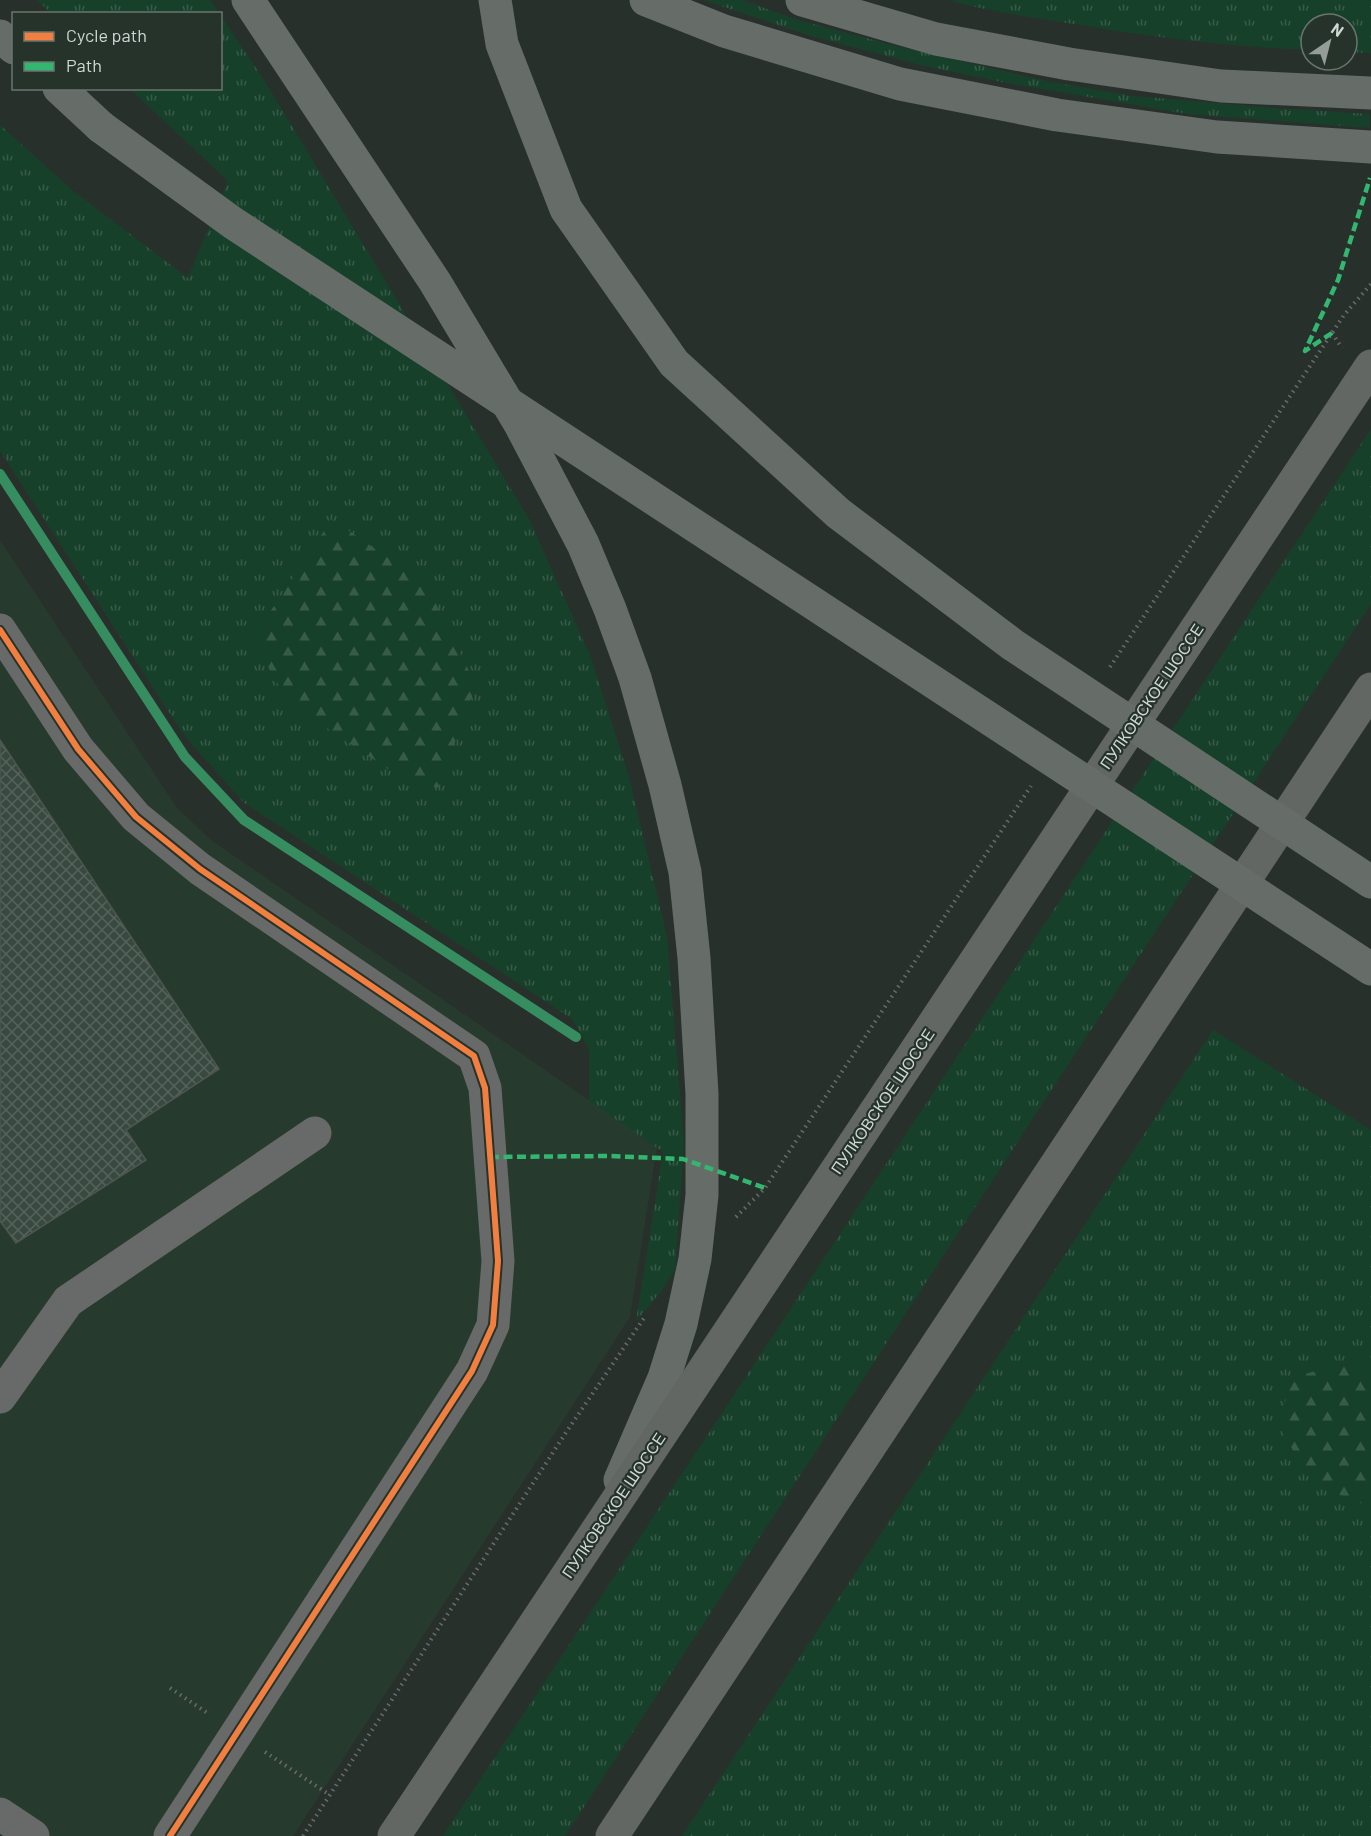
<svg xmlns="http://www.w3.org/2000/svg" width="1371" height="1836" viewBox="0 0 1371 1836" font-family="Barlow,sans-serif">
<defs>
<pattern id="grass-tufts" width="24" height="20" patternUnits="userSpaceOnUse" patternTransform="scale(1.5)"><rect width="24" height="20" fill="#17402b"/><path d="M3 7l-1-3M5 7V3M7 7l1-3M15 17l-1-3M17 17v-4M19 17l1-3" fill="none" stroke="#385b49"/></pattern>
<pattern id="forest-firs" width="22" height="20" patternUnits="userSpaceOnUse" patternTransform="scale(1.5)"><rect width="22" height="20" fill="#17402b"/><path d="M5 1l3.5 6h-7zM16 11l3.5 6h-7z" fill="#385b49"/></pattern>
<pattern id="building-cross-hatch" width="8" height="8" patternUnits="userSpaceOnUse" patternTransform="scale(1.5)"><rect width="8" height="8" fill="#384a40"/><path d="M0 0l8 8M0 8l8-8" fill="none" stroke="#54635b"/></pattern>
</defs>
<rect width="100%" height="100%" fill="#28302b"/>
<path fill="#273a2e" d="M0,540l177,268 34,32 446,307 -27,170 -337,519h-293z"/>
<g fill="url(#grass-tufts)">
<path d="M37,0h173l9,13h-168z"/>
<path d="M703,0h39l56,20 102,27 151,35 82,14 141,12 96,6v14l-182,-14 -181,-31 -86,-18 -110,-29z"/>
<path d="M948,0h423v53l-24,-1v-28h-36v26c-80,-3 -158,-13 -237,-26 -42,-7 -84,-12 -126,-24z"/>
<path d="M221,16l43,64 265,439 61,136 39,122 38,160 17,206 -9,126 -12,20 -27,32 27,-169 -74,-51v-52l-17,-30 -329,-217 -60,-68 -183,-283v-326l72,65 116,88 40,-97 -98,-92 90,-1z"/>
<path d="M1371,429v175l-317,482 -489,750h-122z"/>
<path d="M1213,1030l158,100v706h-689z"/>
</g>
<g fill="url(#forest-firs)">
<path d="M332,519l94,65 50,101 -38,103 -44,-15 -105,-70 -37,-64z"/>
<path d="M1348,1362l23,2v146l-10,-7 -47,-18 -37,-61 17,-47z"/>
</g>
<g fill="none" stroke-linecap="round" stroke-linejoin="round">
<path stroke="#368d5f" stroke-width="10" d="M0,474l185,283 59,63 332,217"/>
</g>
<path fill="url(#building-cross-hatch)" stroke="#4f5551" stroke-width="1.5" d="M0,740l219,329 -93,61 20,30 -130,83 -16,-22z"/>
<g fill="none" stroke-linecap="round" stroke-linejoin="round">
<g stroke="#696c6b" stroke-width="4" stroke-dasharray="1.5 4.5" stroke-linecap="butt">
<path d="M1332,333l10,15"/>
<path d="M1110,667l234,-352 27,-31"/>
<path d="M736,1217l29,-29 266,-402"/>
<path d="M170,1688l39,26"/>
<path d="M265,1752l65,43"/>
<path d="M303,1836l264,-405 77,-113"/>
</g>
<g stroke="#676a68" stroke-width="33">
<path d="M0,630l78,119 58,68 64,52 274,187 11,32 13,173 -5,64 -21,46 -302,465"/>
<path d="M0,1397l68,-96 247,-168"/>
<path d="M0,1814l33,22"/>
</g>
<g stroke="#666c67" stroke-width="33">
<path d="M248,0l187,282 85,142 63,120 27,65 25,69 30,107 20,87 9,86 8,136v101l-7,64 -14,65 -17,54 -44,102"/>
<path d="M646,0l78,31 176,53 157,31 160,22 154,10"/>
<path d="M802,0l134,39 133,25 152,22 150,7"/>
<path d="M0,36l14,12"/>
<path d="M59,88l42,39"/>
</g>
<g stroke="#626764" stroke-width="33">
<path d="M394,1836l977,-1470"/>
<path d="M612,1836l759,-1147"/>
</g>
<g stroke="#666c67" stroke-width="33">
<path d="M495,0l7,44 64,165 108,154 164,150 175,132 358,237"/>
<path d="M101,127l132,96 1138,746"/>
</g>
<g stroke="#33b770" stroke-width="4.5" stroke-dasharray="9 4.5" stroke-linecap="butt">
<path d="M1332,333l-27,18 33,-71 32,-102"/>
<path d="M490,1157l119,-1 74,3 82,29"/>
</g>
<defs>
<path id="cycleway" d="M0,630l78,119 58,68 64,52 274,187 11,32 13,173 -5,64 -21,46 -302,465"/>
</defs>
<use href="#cycleway" stroke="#25332a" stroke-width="10"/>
<use href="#cycleway" stroke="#f27e40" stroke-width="6"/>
</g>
<g text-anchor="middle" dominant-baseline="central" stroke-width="4.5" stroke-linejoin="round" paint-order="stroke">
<g font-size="16" fill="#cfd7d2" stroke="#25332a">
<text transform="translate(1151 696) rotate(-56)">ПУЛКОВСКОЕ ШОССЕ</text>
<text transform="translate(882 1101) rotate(-56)">ПУЛКОВСКОЕ ШОССЕ</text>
<text transform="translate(613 1505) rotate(-56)">ПУЛКОВСКОЕ ШОССЕ</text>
</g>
</g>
<rect x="12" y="12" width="210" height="78" fill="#25332a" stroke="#69756d" stroke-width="1.5"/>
<rect x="24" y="32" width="30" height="9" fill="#f27e40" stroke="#69756d" stroke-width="1.5"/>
<text x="66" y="42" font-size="18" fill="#cfd7d2">Cycle path</text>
<rect x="24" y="62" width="30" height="9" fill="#33b770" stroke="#69756d" stroke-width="1.5"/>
<text x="66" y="72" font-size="18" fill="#cfd7d2">Path</text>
<g transform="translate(1329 42) rotate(35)"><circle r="28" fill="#25332a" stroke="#69756d" stroke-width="1.5"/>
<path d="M0-4.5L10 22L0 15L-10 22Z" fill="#959d98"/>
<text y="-9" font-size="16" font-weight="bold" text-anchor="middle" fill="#cfd7d2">N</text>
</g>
</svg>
